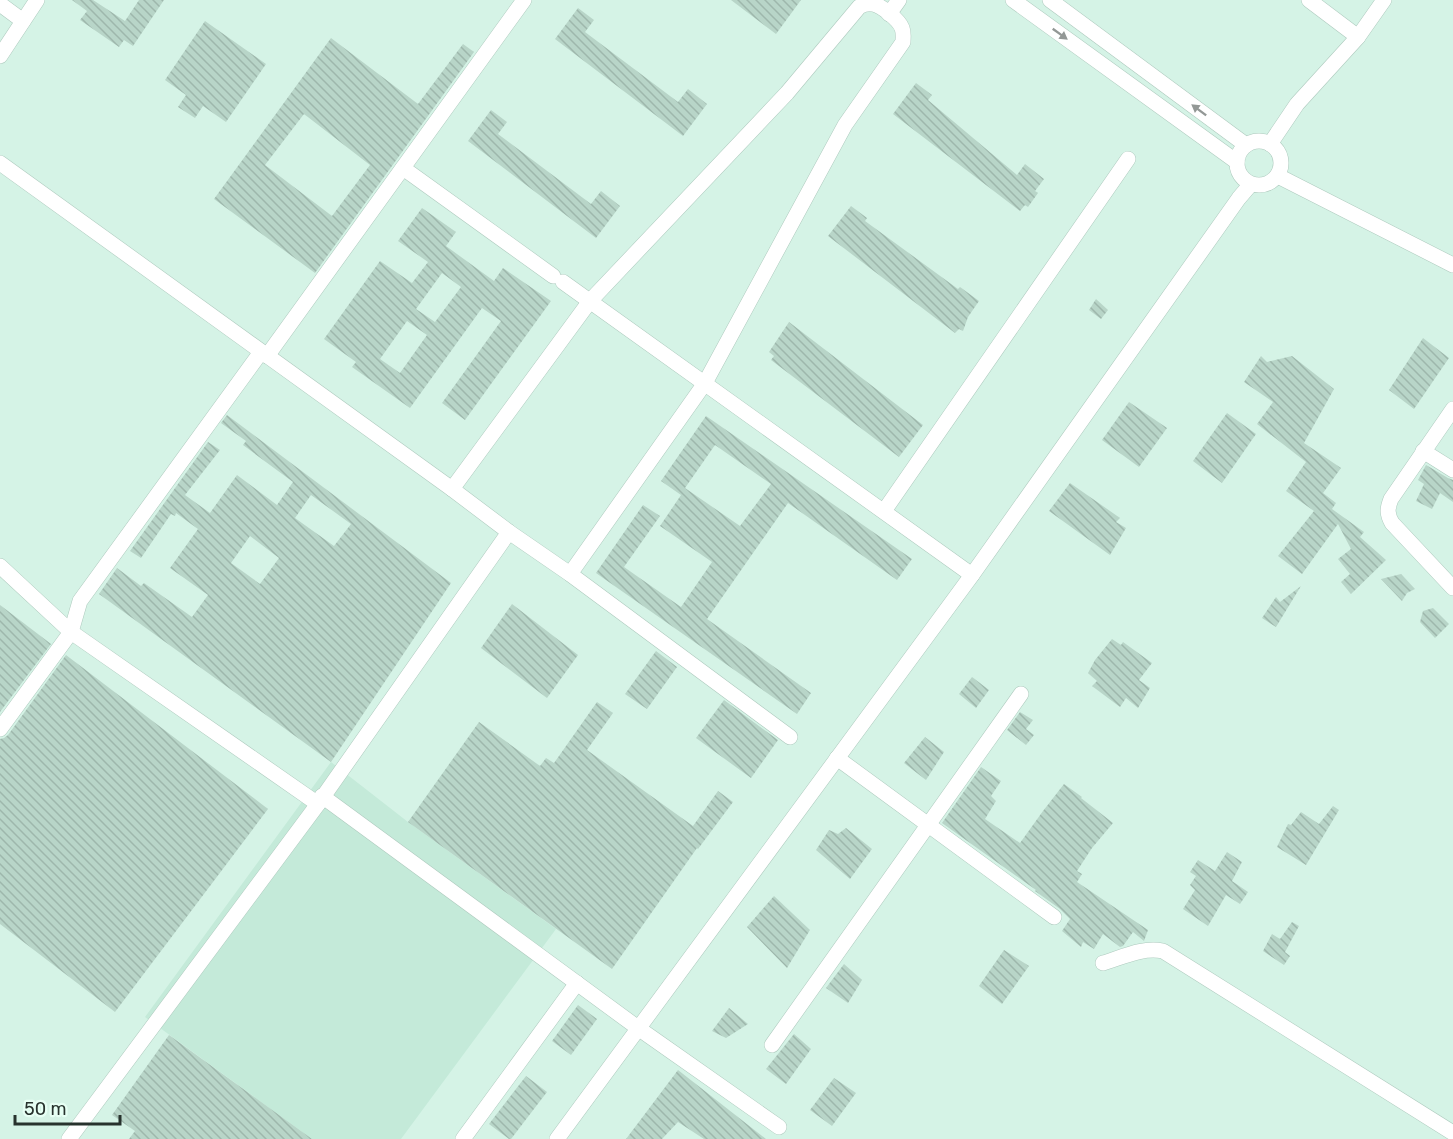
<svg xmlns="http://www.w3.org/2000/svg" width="1453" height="1139" viewBox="0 0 1453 1139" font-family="Rubik,sans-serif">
<defs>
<pattern id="building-back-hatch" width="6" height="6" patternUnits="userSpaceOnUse" patternTransform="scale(1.5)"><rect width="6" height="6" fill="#b8d5c8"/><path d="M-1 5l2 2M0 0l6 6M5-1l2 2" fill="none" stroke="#9eb7ac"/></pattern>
</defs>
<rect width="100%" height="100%" fill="#d5f3e6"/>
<path fill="#c4ead9" d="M331,762l77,60 148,107 -155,210h-89l-167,-122z"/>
<g fill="url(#building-back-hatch)" fill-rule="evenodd">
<path d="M72,0h21l32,21 14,-21h25l-31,46 -9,-6 -5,7 -39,-27 7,-9z"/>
<path d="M731,0h70l-25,34z"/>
<path d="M578,8l16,12 -9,12 93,70 10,-13 19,15 -24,32 -128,-97z"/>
<path d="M205,21l61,43 -40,58 -23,-16 -8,12 -17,-11 8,-12 -21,-15z"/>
<path d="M331,38l87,66 45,-60 11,8 -159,221 -101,-74zM304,114l66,51 -38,51 -67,-51z"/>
<path d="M916,83l16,12 -4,5 89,75 8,-11 19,15 -9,12 3,2 -10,14 -3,-2 -5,6 -127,-97z"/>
<path d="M491,110l16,12 -9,12 93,70 10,-13 19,15 -24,32 -128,-97z"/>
<path d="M851,206l16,12 -2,3 93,68 2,-2 19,14 -11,16 -5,14 -4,-2 -4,4 -127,-97z"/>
<path d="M422,208l34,24 -10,14 48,35 9,-13 48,33 -86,119 -23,-17 59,-82 -19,-13 -72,100 -58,-41 4,-5 -32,-23 56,-78 32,22 16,-21 -30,-21zM442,273l19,14 -26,35 -19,-13zM407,321l20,14 -27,38 -20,-14z"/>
<path d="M1096,299l12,11 -7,9 -12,-9z"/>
<path d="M789,322l134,103 -24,32 -128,-97 3,-4 -5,-4z"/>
<path d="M1423,338l26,20 -35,51 -25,-19z"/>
<path d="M1261,356l6,6 25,-6 42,33 -30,54 37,25 -18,25 13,10 -4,6 32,23 -4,5 26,23 -35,34 -10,-12 9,-8 -12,-15 13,-10 -13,-25 -36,50 -24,-18 36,-45 -28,-20 20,-29 -49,-38 16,-22 -29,-20z"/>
<path d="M1129,402l38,26 -28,39 -37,-27z"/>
<path d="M1227,413l29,21 -34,49 -29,-22z"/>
<path d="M227,415l224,168 -120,179 -232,-168 18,-26 24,18 3,-3 48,34 16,-22 -38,-27 28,-39 -22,-16 -1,3 -4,-2 -30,44 -11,-7 78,-109 12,8 -35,45 25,18 27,-38 40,30 16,-23 -50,-37 3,-4 -25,-18zM311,495l40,29 -17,22 -39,-28zM250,536l29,22 -19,26 -29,-21z"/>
<path d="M706,416l206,143 -15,21 -109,-77 -81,116 104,74 -14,21 -201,-141 47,-68 17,11 -36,51 57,40 31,-45 -52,-36 21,-31 -20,-14zM715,445l56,39 -31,42 -55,-38z"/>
<path d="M1426,465l22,13 5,2v22l-13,-9 -8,16 -16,-8 8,-17 -6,-4z"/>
<path d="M1070,483l50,35 -4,4 10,6 -16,27 -61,-44z"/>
<path d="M1401,574l14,15 -8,4 -5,8 -21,-22z"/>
<path d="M1301,586l-25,41 -14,-9 14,-21 4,5z"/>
<path d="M512,604l66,51 -31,43 -66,-50z"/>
<path d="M0,605l51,39 -51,68z"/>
<path d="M1433,608l16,16 -14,14 -15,-16 3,-11z"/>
<path d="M1112,639l9,6 2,-3 29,21 -13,17 11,8 -12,20 -12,-10 -6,9 -28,-21 5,-5 -9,-8 7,-13z"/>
<path d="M656,651l21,16 -30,42 -22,-15z"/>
<path d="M66,655l202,154 -153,203 -115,-88v-185l4,-1 4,-3z"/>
<path d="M972,677l17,13 -13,18 -17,-14z"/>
<path d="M724,700l54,40 -27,38 -55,-40z"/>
<path d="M597,702l16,11 -26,37 106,76 25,-35 15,11 -35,47 -1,-1 -85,121 -204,-147 71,-100 61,44 6,-8 8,5z"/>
<path d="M1020,712l13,8 -7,9 8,6 -8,10 -19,-15z"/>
<path d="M925,737l19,15 -18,28 -22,-17z"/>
<path d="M981,767l20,14 -10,15 5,5 -11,18 35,24 23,-32 21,-27 18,13 -1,1 32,25 -21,25 -15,23 5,3 -5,8 71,48 -4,11 -11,-9 -10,14 -3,1 -17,-13 -9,15 -11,-7 -2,5 -19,-16 8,-12 -10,-10 -25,-18 1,-1 -94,-67z"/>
<path d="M1333,806l6,4 -33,55 -29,-18 11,-23 3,1 10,-13 18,12z"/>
<path d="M846,828l26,21 -22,30 -34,-29 13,-20 9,4z"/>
<path d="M1227,852l15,10 -10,19 16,11 -8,12 -14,-9 -18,31 -25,-17 12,-19 -5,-5 6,-9 -6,-4 8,-12 17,11z"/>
<path d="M774,896l36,34 -23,38 -40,-41z"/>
<path d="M1292,922l7,4 -14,26 5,4 -6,9 -21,-14 9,-17 8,5z"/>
<path d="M1004,950l25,16 -27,38 -23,-18z"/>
<path d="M844,964l18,16 -14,23 -22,-15z"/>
<path d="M578,1005l19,14 -26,36 -19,-14z"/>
<path d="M729,1008l19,16 -22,14 -14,-7z"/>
<path d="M794,1034l17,15 -25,35 -20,-15z"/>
<path d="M169,1035l143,104h-183l6,-8 -23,-16z"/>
<path d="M678,1070l88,69h-62l-26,-17 -16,17h-36z"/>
<path d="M526,1076l21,16 -36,47h-2l-20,-15z"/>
<path d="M834,1078l22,15 -24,33 -22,-16z"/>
</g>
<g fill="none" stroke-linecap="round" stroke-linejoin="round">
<defs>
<g id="minor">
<path d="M1013,0l224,162"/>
<path d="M1050,0l196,145"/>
<path d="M1309,0l49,37"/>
<path d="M0,4l23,17"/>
<path d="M889,14l10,-14"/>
<path d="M0,56l37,-56"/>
<circle cx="1259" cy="163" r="22"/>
<path d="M1270,144l27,-40 61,-67 26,-37"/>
<path d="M0,163l452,326 57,43 61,42 220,163"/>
<path d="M403,168l150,108"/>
<path d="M1278,176l175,89"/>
<path d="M563,282l409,293"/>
<path d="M267,356l257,-356"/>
<path d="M1453,409l-62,90c-4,10 -4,15 1,24l61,65"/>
<path d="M1423,451l30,19"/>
<path d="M452,489l138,-188 197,-208 72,-86c4,-3 8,-4 14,-3 8,1 26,16 29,24 2,5 1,10 1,14l-58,83 -140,258 -135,191"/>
<path d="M884,511l244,-352"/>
<path d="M0,566l71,66 247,172"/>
<path d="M0,729l71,-97 9,-31 181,-249"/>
<path d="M837,758l217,159"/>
<path d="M322,796l316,232 141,99"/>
<path d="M1103,963c20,-6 39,-16 60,-12l290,182"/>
<path d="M772,1045l249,-351"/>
<path d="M69,1139l249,-335 191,-272"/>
<path d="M463,1139l114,-156"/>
<path d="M557,1139l415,-564 267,-377 12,-14"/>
</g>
</defs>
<use href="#minor" stroke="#aecabe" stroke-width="16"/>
<use href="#minor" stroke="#fff" stroke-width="15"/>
</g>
<defs><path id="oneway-solid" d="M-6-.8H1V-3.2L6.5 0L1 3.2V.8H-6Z" transform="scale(1.5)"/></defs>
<g fill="#939896">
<use href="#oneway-solid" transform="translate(1060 34) rotate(36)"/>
<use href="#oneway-solid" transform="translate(1199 110) rotate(-143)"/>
</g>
<path d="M15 1115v9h105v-9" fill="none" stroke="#27322d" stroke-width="3"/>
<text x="24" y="1115" font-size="18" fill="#27322d" stroke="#e7fff4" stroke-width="4.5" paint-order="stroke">50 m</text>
</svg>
